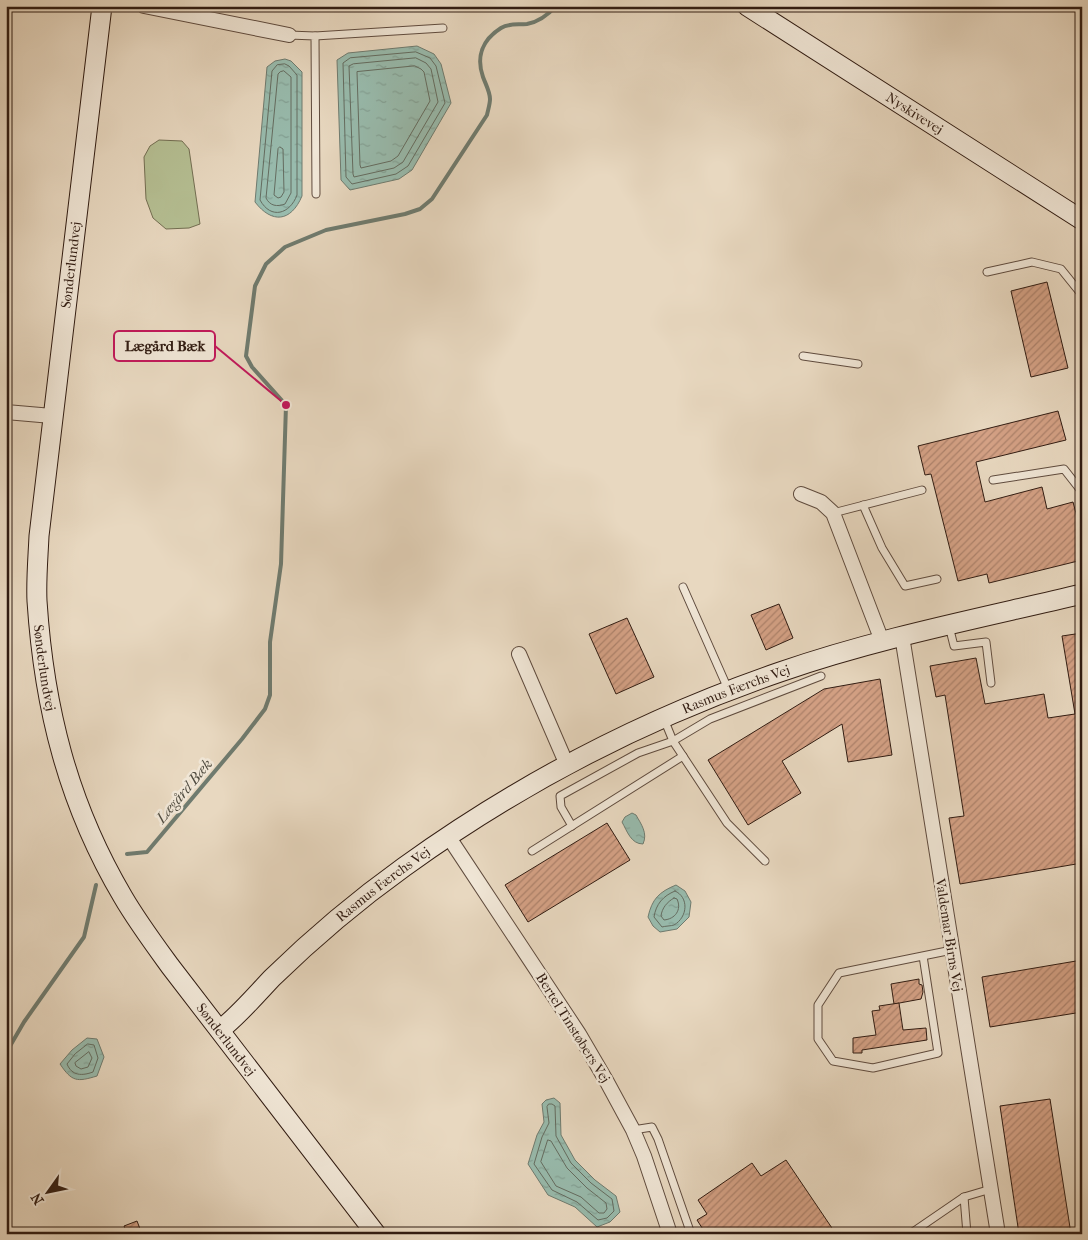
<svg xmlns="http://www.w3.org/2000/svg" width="1088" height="1240" viewBox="0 0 1088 1240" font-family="'IM FELL French Canon',serif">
<defs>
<pattern id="water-ripples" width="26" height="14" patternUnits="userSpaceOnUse" patternTransform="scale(1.25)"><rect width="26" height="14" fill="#98bbad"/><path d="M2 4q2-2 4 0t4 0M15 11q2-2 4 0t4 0" fill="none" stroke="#83a094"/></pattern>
<pattern id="building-hatch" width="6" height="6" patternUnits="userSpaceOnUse" patternTransform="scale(1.25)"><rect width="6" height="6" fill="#d4a185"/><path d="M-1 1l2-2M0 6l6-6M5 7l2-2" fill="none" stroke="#ad826b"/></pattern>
</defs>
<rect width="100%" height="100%" fill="#e8d8c0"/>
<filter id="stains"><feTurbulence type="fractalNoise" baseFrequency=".004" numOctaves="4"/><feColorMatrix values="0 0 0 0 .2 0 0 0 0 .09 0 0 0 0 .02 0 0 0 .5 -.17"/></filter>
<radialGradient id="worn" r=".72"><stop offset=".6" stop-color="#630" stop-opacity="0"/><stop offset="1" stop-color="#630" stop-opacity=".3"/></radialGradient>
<path fill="#b5bf93" stroke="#736e52" d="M159,140l23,1 7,8 11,75 -11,4 -23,1 -13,-11 -7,-19 -2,-42 6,-11z"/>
<g fill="url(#water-ripples)" stroke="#6f7b6f">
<path d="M417,46l17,8 7,10 10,39 -39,67 -13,9 -49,11 -9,-10 -4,-120 11,-7z"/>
<path d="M285,59l6,2 11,11v124c-11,26 -30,28 -47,6l12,-135 8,-6z"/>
<path d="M632,813l4,2c5,9 12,18 7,29 -12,0 -16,-13 -21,-22l3,-5z"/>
<path d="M676,885l9,6 6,11 -2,15 -12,12 -17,3 -7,-6 -5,-9c4,-18 11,-25 28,-32z"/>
<path d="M87,1038l10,1 7,18 -7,19c-20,6 -25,6 -37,-12l12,-14z"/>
<path d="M554,1098l6,5 1,32 14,25 20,20 21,16 4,16 -10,10 -13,5 -22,-20 -27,-12 -20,-31 9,-29 7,-13 -2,-18 4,-4z"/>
</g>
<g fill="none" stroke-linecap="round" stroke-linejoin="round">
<g stroke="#646c60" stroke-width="1">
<path d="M416,52l14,6 6,8 9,37 -37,63 -12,8 -44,10 -6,-7 -3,-114 7,-5z"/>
<path d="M416,58l10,5 5,6 7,33 -35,60 -9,6 -40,9 -1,-3 -4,-108 4,-2z"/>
<path d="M285,64l4,2 8,9v120c-7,19 -26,25 -37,5l12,-129 5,-6z"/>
<path d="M415,66l6,3 3,3 6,29 -32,55 -7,5 -30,7 -1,-3 -3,-93z"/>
<path d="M284,71l7,6v116l-6,11c-8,3 -15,2 -19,-6l12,-124 2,-2z"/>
<path d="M280,147l3,2 1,43 -3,5 -3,1 -4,-3 4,-46z"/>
<path d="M675,891c14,6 13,26 -1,34 -3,1 -9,1 -12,2l-8,-10c2,-13 9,-21 21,-26z"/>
<path d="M674,898l3,1c5,11 -2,20 -13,21l-3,-4c1,-8 6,-14 13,-18z"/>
<path d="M88,1044l6,1 4,13 -5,14c-11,4 -21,4 -26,-8l8,-10z"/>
<path d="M89,1052l3,6 -4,9 -7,2 -5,-3 -1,-3z"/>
<path d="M549,1104h3l3,2 1,30 15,27 20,20 21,16 2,12 -7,7 -9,2 -21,-18 -25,-12 -18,-26 8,-27 7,-14 -2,-16z"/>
<path d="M548,1140l3,1 16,27 20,20 19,15 1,6 -3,4h-5l-18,-16 -25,-11 -15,-24z"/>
</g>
<g stroke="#6f7b6f" stroke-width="4">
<path d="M127,854l20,-2 95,-113 23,-30 5,-14v-53l11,-78 5,-159 -34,-38 -6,-11 9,-70 11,-22 19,-17 41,-17 79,-16 15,-5 12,-10 55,-84c1,-5 3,-11 3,-16 0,-7 -4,-14 -7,-22 -7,-20 -1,-37 18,-49 8,-5 16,-3 26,-4 11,-2 21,-9 29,-18"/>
<path d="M6,1053l18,-31 60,-85 12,-52"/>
</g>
</g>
<g fill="url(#building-hatch)" stroke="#311c12">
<path d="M1047,282l21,86 -37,9 -20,-86z"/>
<path d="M1058,411l8,29 -90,22 9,40 57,-15 5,22 26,-7 9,34v24l-93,23 -2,-9 -29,7 -27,-107 -6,1 -7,-29z"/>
<path d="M779,604l14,34 -27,12 -15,-35z"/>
<path d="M627,618l27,59 -38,17 -27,-60z"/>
<path d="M1082,633v230l-122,21 -11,-66 15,-2 -19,-121 -9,2 -6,-31 46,-8 9,46 59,-10 4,24 27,-4 -13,-78z"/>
<path d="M880,679l12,76 -44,7 -6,-38 -60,37 19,32 -53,32 -40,-65 116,-71z"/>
<path d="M607,823l23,37 -102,62 -23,-37z"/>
<path d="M1082,960v52l-92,15 -8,-50z"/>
<path d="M919,979v5l3,1 1,7 -2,7 -27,5 -3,-20z"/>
<path d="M899,1003l4,27 23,-2 1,12 -65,10v3h-9v-15l23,-3 -4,-24 8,-1 -1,-4z"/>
<path d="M1050,1099l21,135h-52l-19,-128z"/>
<path d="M786,1160l50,74h-130l-9,-14 10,-6 -9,-14 54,-37 9,13z"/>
<path d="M137,1221l5,13h-15l-3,-8z"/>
</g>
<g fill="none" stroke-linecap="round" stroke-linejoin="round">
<defs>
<g id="lane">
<path d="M289,35l26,1 1,158"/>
<path d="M315,36l128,-8"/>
<path d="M987,272l45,-10 29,7 21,26"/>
<path d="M803,356l55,8"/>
<path d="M993,480l71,-11 18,23"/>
<path d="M863,505l19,43 23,38 32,-7"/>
<path d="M833,513l89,-23"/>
<path d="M683,587l45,102"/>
<path d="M949,626l5,20 32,-4 5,41"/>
<path d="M664,719l9,22 54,82 38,38"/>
<path d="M572,826l-11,-19 -1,-11 78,-43 35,-12 37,-22 111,-43"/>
<path d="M532,851l151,-95"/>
<path d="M923,956l15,97 -65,15 -40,-7 -15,-22v-34l21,-32 113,-23"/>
<path d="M633,1130l19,-3 6,12 33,95"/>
<path d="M964,1197l3,37"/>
<path d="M910,1234l54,-37 27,-8"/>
</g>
<g id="street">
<path d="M144,6l145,29"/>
<path d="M6,412l46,4"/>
<path d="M801,494l20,8 12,11 49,128"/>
<path d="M902,636l96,598"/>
<path d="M519,654l48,111"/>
<path d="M448,836l131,198 28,48 26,48 11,26 26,78"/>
</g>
<g id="secondary">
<path id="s1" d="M102,6l-63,530c-1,22 -3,44 -2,65 7,107 31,203 86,296 14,24 31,47 47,69l206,268"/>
<path id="s2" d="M747,6l335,214"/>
<path id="s3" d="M220,1030c19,-15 35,-34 52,-52 41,-40 86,-78 132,-111 115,-83 242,-149 376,-195 98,-34 201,-54 302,-78"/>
</g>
</defs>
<use href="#lane" stroke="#5f4b3e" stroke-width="9"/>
<use href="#street" stroke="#5f4b3e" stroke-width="16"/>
<use href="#secondary" stroke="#311c12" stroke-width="21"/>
<use href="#lane" stroke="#f0e6d6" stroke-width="7"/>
<use href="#street" stroke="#f0e6d6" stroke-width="14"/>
<use href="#secondary" stroke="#f0e6d6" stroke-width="19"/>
</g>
<g text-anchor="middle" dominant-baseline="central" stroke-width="5" stroke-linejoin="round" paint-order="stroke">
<g font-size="14" fill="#311c12" stroke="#f0e6d6">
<text stroke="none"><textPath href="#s2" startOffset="199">Nyskivevej</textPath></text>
<text transform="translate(71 265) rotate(-83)">Sønderlundvej</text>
<text stroke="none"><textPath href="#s1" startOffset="666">Sønderlundvej</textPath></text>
<text stroke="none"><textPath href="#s3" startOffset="624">Rasmus Færchs Vej</textPath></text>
<text stroke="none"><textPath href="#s3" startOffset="219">Rasmus Færchs Vej</textPath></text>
<text transform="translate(949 935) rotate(81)">Valdemar Birns Vej</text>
<text transform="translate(573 1028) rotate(58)">Bertel Tinstøbers Vej</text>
<text stroke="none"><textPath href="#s1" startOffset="1086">Sønderlundvej</textPath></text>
</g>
<g font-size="15" font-style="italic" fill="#504c40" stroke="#f0e6d6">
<text transform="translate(184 791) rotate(-50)">Lægård Bæk</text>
</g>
</g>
<path fill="none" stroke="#c2185b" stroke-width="2" d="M286 405L215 346"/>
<circle fill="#c2185b" stroke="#f0e6d6" stroke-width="2" cx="286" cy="405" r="5"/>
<rect fill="#f0e6d6" stroke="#c2185b" stroke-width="2" x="114" y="331" width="101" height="30" rx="5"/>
<g font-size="15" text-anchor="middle" font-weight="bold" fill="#311c12">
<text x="165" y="351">Lægård Bæk</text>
</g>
<rect width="1088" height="1240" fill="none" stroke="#e8d8c0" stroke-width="25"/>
<rect x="8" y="8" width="1073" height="1225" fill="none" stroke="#311c12" stroke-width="2.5"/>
<rect x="12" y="12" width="1063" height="1215" fill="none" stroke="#311c12"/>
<g transform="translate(48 1192) rotate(237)" stroke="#f0e6d6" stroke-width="4" paint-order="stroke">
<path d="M0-4L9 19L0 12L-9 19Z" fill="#311c12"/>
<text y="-8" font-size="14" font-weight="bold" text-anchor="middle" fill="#311c12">N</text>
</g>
<rect width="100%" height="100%" filter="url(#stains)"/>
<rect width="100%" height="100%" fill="url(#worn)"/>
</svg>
